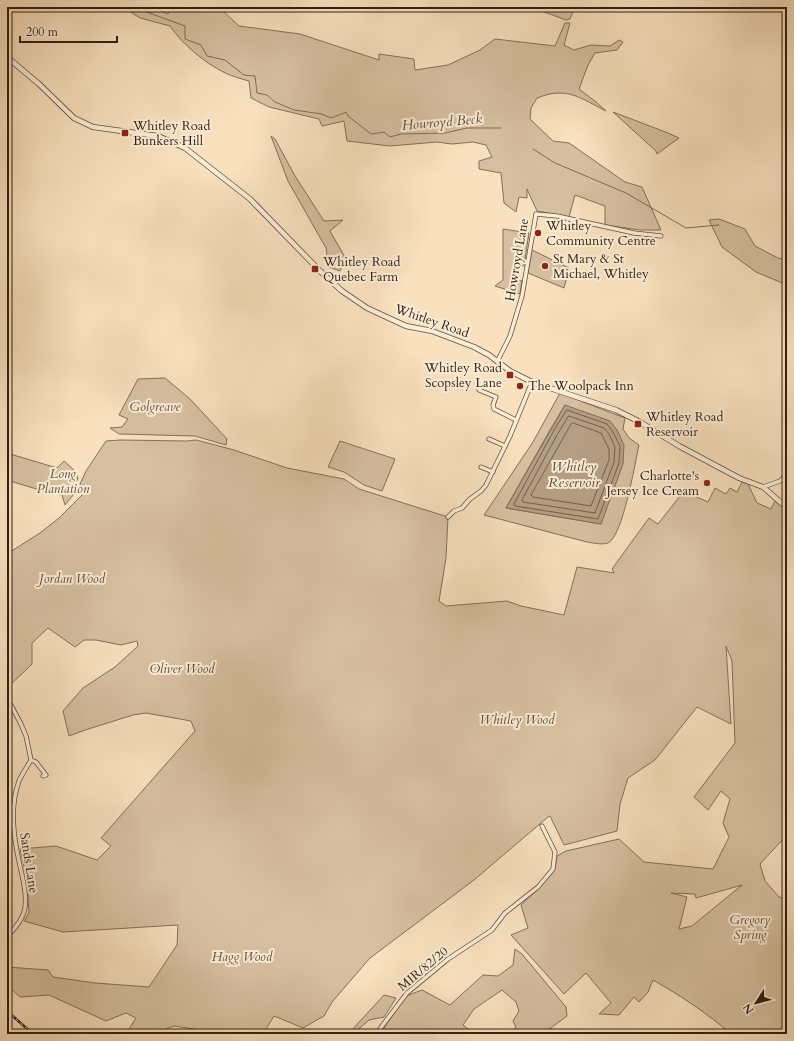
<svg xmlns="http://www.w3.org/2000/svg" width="794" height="1041" viewBox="0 0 794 1041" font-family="Cardo,serif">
<rect width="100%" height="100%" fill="#f9e1bf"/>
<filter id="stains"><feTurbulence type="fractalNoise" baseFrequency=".005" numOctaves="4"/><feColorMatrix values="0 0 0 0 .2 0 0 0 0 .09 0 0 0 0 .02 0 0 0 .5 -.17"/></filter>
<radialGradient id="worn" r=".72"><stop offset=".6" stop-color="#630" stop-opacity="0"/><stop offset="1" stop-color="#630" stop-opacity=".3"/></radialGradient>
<g fill="#d7c0a1" stroke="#847059" fill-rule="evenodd">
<path d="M123,7h33l6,5 6,2 5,-7h46l20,19 61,8 79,26v-6l35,5 1,11 33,-5 32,-15 15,-11 60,7 10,-23h5l-6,22 10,5 17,-5 19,1 9,-6 4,2 -6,8 -22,3 -7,12 -9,24 17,13 10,9c-26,-13 -39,-25 -69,-13l-6,10 -1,11 23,22 16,2 56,39 17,5 19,43h-21l-35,-5v-19l-30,-11 -6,22 -32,-6 -10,-22v9l-8,-1 -3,15 -12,-9 -3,-30 -22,-4v-8l13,-4 -6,-12 -13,-3 -21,2 -15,-2 -47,4 -43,-5 -3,-20 -22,5 -3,-7 -50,-12 -18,-9 -2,-17c-8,-2 -17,-5 -24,-8 -21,-11 -41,-27 -55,-47l-30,-8z"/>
<path d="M531,7h42l1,1 -4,11 -4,1z"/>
<path d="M613,112l55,21 11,5 -22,16 -1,-3z"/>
<path d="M271,136l4,3 20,37 29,45 19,-1 -13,11 16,28 -6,12 -11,-4 -3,-19 -38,-67z"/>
<path d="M719,219l26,10 10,17 23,12 9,2v25l-31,-13 -34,-25 -13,-27z"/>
<path d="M503,229l26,4 -5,33 -8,-2 -3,15 9,2 -2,13 -25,-8 8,-6z"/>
<path d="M532,250l37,18 -5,20 -36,-15z"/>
<path d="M165,378l25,21 37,40 -1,6 -31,-9 -76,-2 -9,-6 12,-1 6,-8 -9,-4 19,-36z"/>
<path d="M560,393l65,25 -2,11 6,9 10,7c-4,18 -16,91 -31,98 -6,2 -15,0 -21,-1l-103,-27 49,-73zM565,405l36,119 -95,-16 44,-78z"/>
<path d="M120,440l67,1 9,-1 38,10 53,18 57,11 15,10 89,28 -2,41 -7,43 7,5 61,-5 14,5 43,9 13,-48 37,6 -2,-4 37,-51 9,6 26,-33 24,11 7,-14 11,6 4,-6 7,4 5,-10 6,2 9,19 14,6 4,-8 12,10v324l-27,29 5,17 14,16 8,2v135h-56c-24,-21 -50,-38 -78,-54l-5,12 -9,10 -5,-5 -15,18 -20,-1 12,-11 -25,-30 -22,21 -53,-59 17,-7 -7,-23 19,-18 15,-18 2,-13 9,-5 53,-12 25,23 69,7 16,-32 -6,-14 7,-24 -9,-8 -13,19 -14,-13 41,-54 -3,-82 -6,-15 5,78 -34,-17 -42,53 -27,18 -8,26 -3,27 -53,14 -14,-29 -2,1 -74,63 -104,78 -38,44 -8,14 -21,12 -29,-12 -11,18h-37l-52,-8 -22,8h-23l-2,-2 9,-14 -10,-5 -20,8 -57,-26 -29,2 -13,-12v-18l41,3 5,7 42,6 54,4 28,-42 1,-20 -115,7 -39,-11 5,-8 -2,-34 -7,-30 36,-3 41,14 14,-14 -10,-8 94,-107 -4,-10 -45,-8 -13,2 -48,15 -16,6 -6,-25 20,-23 32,-21 23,-21 -1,-5 -16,4 -25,-5h-12l-9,7 -27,-19 -16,15v21l-25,24v-134l33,-21 19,-15 25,-25 -4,-9 6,-13 20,-30zM742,885l-50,41 -13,3 8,-32 -16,-4 24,1 1,4z"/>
<path d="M340,441l55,18 -13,32 -18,-6 -20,-13 -16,-5z"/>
<path d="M7,453l50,15 7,-7 10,9 4,8 -3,7 -1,9 -9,11 -3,-10 -19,-4 -36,-11z"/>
<path d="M515,949l7,5 44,53 1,9 -24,18h-32l5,-7 -3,-6 6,-10 -3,-9 -14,-12 -28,19 -11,16 11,9h-94l26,-38 16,-6 28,15 33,-30 15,1 15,-11z"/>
<path d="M384,995l12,3 -12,19 -15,3 -16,14 -2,-3z"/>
</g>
<path fill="#b59f84" stroke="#806c56" d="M565,405l45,16 7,9 7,15 -1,19 -22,60 -95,-16z"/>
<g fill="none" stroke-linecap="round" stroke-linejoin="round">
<g stroke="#735f4a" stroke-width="1">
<path d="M567,410l40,14 6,8 7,14 -1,17 -21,56 -83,-13 -1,-2 39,-72z"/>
<path d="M569,416l35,12 5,6 6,13 -1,15 -19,51 -72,-11 -1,-2 35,-65z"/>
<path d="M573,423l28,10 8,16v11l-18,46 -58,-9 -2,-2 40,-71z"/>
</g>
<g stroke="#806c56" stroke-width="1">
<path d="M133,7l52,19v13l16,6 6,11 18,4 19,15 11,1 2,17 10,2 8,7 19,8 28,4 9,4 15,-6 2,4 23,18 13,-2 6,5 11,-3 44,-1 22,-5h34"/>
<path d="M533,149l22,14 71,30 60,35 33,-3"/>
</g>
<defs>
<g id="minor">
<path d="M497,362l13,-26 12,-40 14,-82 21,2 77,17 27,3"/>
<path d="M479,390l17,7 -3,8 1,4 22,11"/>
<path d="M489,439l16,7"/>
<path d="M481,467l12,5"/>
<path d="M763,487l17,-6 7,-7"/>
<path d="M448,517l6,-6 8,-3 8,-9 11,-8 5,-6 24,-49 22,-54"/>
<path d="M7,698l13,24 6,14 5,24c-4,7 -9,14 -12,21 -10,28 -5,58 1,85 3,13 8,33 4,46 -3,10 -10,17 -17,25"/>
<path d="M31,760l5,2 10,13 -3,1"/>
<path d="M376,1034l31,-41 41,-34 44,-29 13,-17 33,-26 15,-18 2,-17 -13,-26"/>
</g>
<path id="tertiary" d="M7,57l32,27 35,34 19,9 65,9 27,12 65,51 70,72 22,20 25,17 39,18 26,5 42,16 15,8 21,16 22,11 84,28 24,12 39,24 60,32 24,9 24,21"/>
</defs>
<use href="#minor" stroke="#63503c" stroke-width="5"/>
<use href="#tertiary" stroke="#63503c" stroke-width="6"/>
<use href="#minor" stroke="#fbecd5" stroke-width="3.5"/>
<use href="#tertiary" stroke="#fbecd5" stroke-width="4.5"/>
<defs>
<path id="rail" d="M7,1011l26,23"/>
</defs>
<use href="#rail" stroke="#311f11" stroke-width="2.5"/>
<use href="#rail" stroke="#fbecd5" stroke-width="1" stroke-dasharray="3" stroke-linecap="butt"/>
</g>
<g fill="#8f2418" stroke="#fbecd5" stroke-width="1.5">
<rect x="121" y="129" width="8" height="8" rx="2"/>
<circle cx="538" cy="233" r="4"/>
<circle cx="545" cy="266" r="4"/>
<rect x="311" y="265" width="8" height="8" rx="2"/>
<rect x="506" y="371" width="8" height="8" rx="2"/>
<circle cx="520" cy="386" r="4"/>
<rect x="634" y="420" width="8" height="8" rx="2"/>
<circle cx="707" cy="483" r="4"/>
</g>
<g text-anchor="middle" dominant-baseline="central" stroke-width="4" stroke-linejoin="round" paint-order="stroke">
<g font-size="13" fill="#311f11" stroke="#fbecd5" text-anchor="start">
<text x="133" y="126">Whitley Road<tspan x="133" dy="15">Bunkers Hill</tspan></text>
<text x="546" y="226">Whitley<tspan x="546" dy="15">Community Centre</tspan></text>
<text x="553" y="259">St Mary &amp; St<tspan x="553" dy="15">Michael, Whitley</tspan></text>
<text x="323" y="262">Whitley Road<tspan x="323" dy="15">Quebec Farm</tspan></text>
<text x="502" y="368" text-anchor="end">Whitley Road<tspan x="502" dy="15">Scopsley Lane</tspan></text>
<text x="528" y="386">The Woolpack Inn</text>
<text x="646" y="417">Whitley Road<tspan x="646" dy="15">Reservoir</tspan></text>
<text x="699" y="476" text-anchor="end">Charlotte's<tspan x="699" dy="15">Jersey Ice Cream</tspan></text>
</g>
<g font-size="13" fill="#311f11" stroke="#fbecd5">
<text transform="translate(517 260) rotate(-80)">Howroyd Lane</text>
<text transform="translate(432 321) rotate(19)">Whitley Road</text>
<text transform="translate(29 863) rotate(81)">Sands Lane</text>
<text transform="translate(423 969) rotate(-40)">MIR/82/20</text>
</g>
<g font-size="13" font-style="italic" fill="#634f3c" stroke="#fbecd5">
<text x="155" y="407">Golgreave</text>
<text x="63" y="474">Long<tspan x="63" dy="15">Plantation</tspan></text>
<text x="72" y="579">Jordan Wood</text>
<text x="182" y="669">Oliver Wood</text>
<text x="517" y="720">Whitley Wood</text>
<text x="750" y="920">Gregory<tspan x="750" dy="15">Spring</tspan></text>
<text x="242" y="957">Hagg Wood</text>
</g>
<g font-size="14" font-style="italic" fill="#5f4c39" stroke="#fbecd5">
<text transform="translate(442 122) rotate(-5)">Howroyd Beck</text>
<text x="574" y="466">Whitley<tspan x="574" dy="16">Reservoir</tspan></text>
</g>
</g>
<rect width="794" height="1041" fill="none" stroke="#f9e1bf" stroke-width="24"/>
<rect x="8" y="8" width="778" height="1025" fill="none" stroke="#311f11" stroke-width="2"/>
<rect x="12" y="12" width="770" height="1017" fill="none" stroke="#311f11"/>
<g transform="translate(756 1003) rotate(234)" stroke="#fbecd5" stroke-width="3" paint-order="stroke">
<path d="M0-3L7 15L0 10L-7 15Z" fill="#311f11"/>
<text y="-6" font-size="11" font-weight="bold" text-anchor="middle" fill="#311f11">N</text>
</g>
<path d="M20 36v6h97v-6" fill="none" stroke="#311f11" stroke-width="2"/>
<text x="26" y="36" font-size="12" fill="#311f11" stroke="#fbecd5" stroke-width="3" paint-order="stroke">200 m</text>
<rect width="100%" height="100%" filter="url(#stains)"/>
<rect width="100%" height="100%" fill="url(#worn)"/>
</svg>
